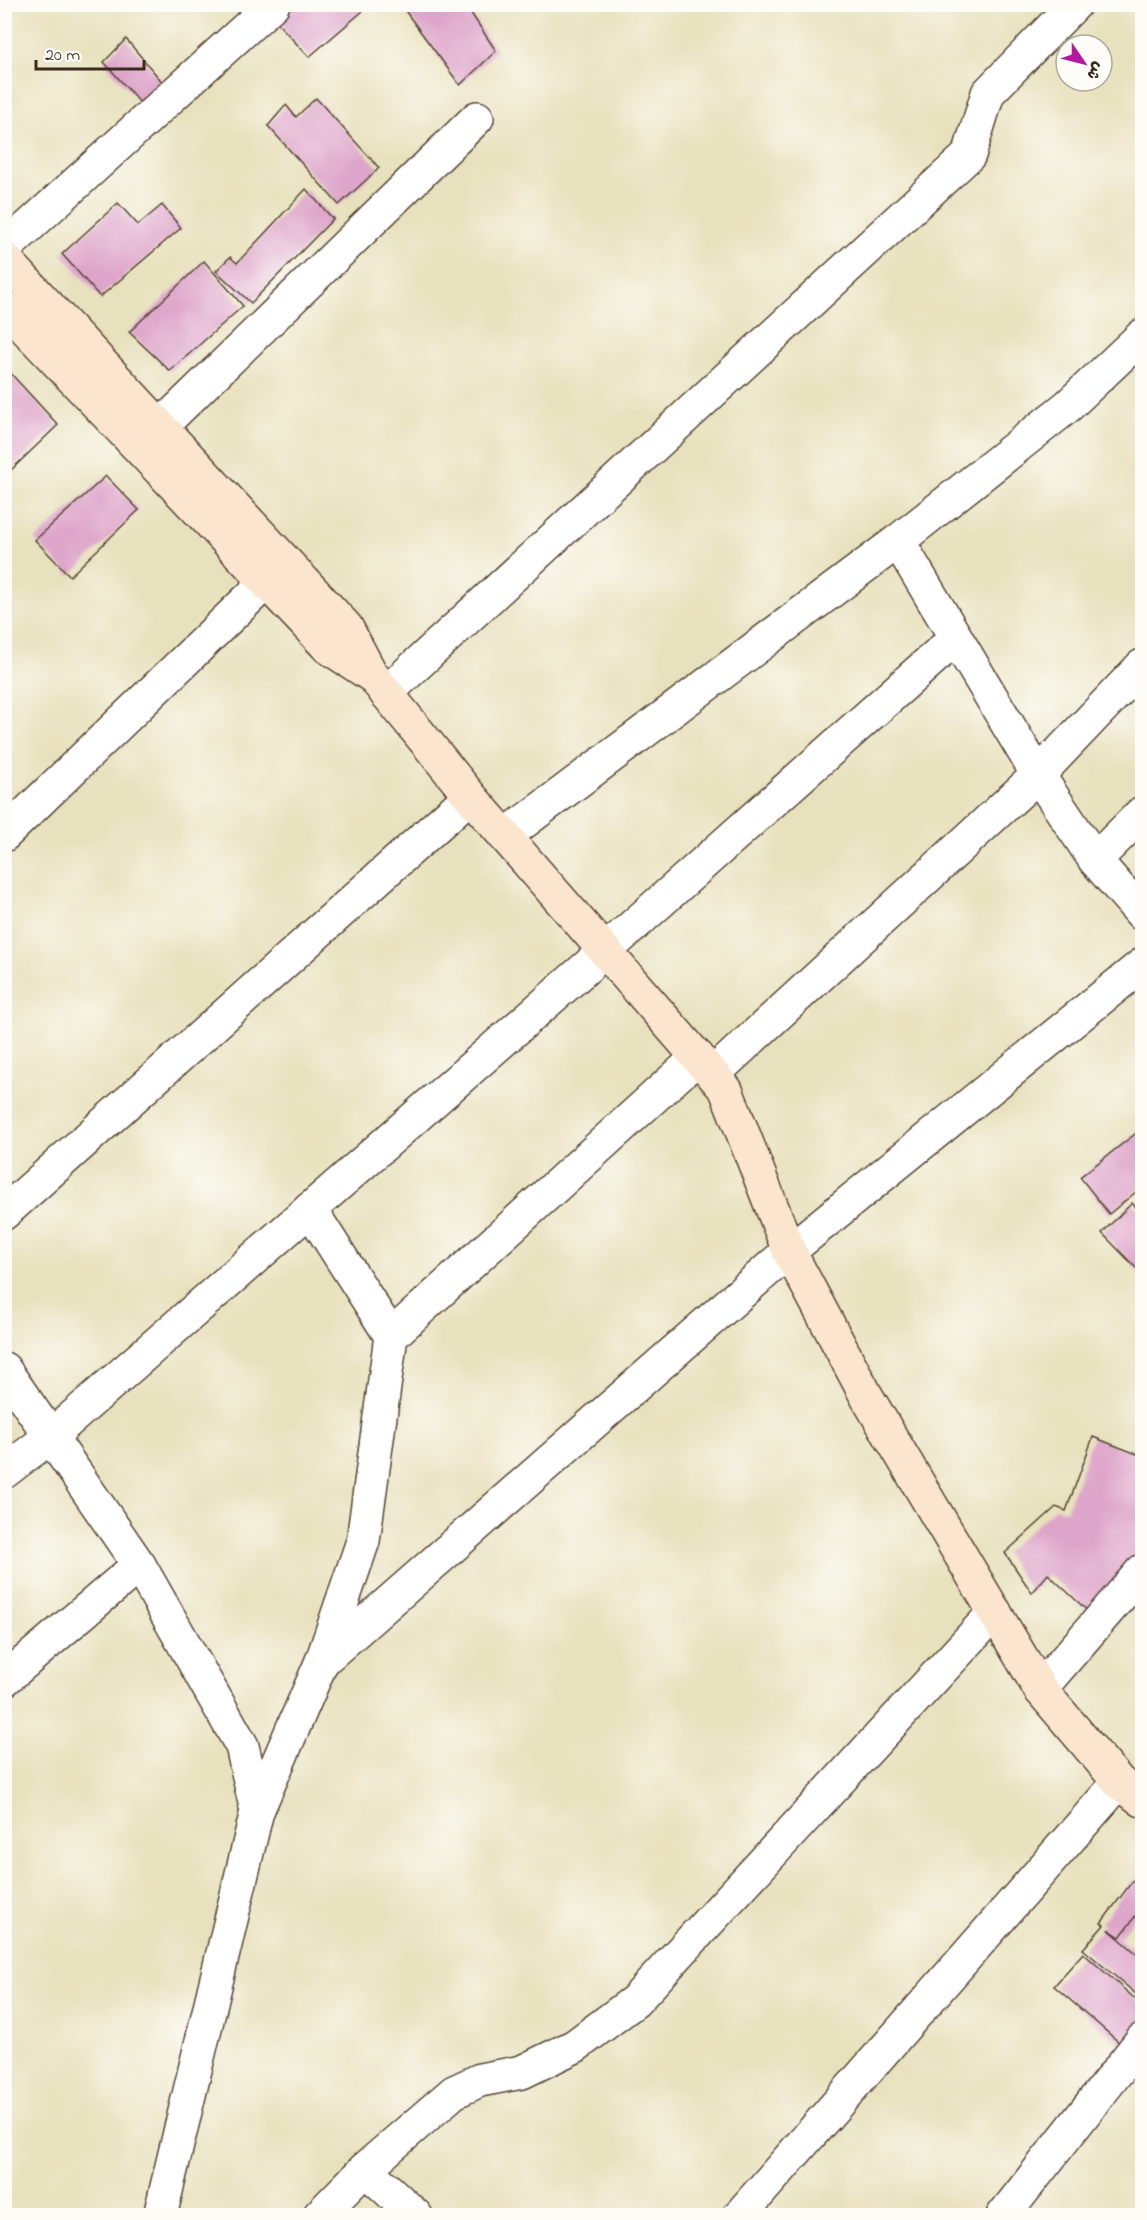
<svg xmlns="http://www.w3.org/2000/svg" width="1147" height="2220" viewBox="0 0 1147 2220" font-family="'Indie Flower','Playpen Sans Arabic',sans-serif">
<rect width="100%" height="100%" fill="#fdfcf7"/>
<filter id="ink" filterUnits="userSpaceOnUse"><feTurbulence type="fractalNoise" baseFrequency=".0167" numOctaves="2"/><feDisplacementMap in="SourceGraphic" scale="12" xChannelSelector="R" yChannelSelector="G"/><feConvolveMatrix kernelMatrix="1 2 1 2 8 2 1 2 1" color-interpolation-filters="sRGB"/></filter>
<filter id="wash" filterUnits="userSpaceOnUse"><feTurbulence type="fractalNoise" baseFrequency=".008" numOctaves="4" result="noise"/><feDisplacementMap in="SourceGraphic" scale="24" xChannelSelector="R" yChannelSelector="G"/><feGaussianBlur stdDeviation="1.35" result="paint"/><feColorMatrix in="noise" values="0 0 0 0 0 0 0 0 0 0 0 0 0 0 0 0 0 1.4 0 .05"/><feComposite in="paint" operator="in"/></filter>
<g filter="url(#wash)">
<rect width="100%" height="100%" fill="#e8e1bd"/>
<g id="blocks">
<g fill="#dea5ca">
<path d="M281,4h90l-62,53 -40,-43z"/>
<path d="M415,4h50l31,47 -36,34 -54,-73z"/>
<path d="M126,39l38,45 -21,22 -39,-44z"/>
<path d="M316,98l63,70 -40,37 -71,-79 18,-21 10,12z"/>
<path d="M306,189l27,30 -82,84 -35,-32 14,-14 7,6z"/>
<path d="M118,203l20,22 24,-20 19,23 -81,69 -38,-43z"/>
<path d="M204,261l39,45 -73,65 -41,-39z"/>
<path d="M4,366l54,59 -49,47 -5,-4z"/>
<path d="M106,476l33,34 -69,66 -35,-36z"/>
<path d="M1139,1131l3,4v52l-33,27 -29,-37z"/>
<path d="M1132,1203l10,11v52l-4,4 -36,-37z"/>
<path d="M1093,1437l49,19v101l-50,58 -44,-41 -16,19 -27,-40 51,-46 10,4z"/>
<path d="M1134,1879l8,6v22l-22,30 -12,-8 34,29v41l-59,-50 21,-24 -3,-2z"/>
<path d="M1083,1953l59,52v15l-21,24 -67,-58z"/>
</g>
</g>
</g>
<g filter="url(#ink)">
<use href="#blocks" fill-opacity="0" stroke="#554536" stroke-width="1.5"/>
<g fill="none" stroke-linecap="round" stroke-linejoin="round">
<defs>
<g id="street">
<path d="M4,249l269,-245"/>
<path d="M160,427l317,-309"/>
<path d="M898,541l140,234 57,85 47,54"/>
<path d="M386,693l583,-538 19,-62 87,-89"/>
<path d="M4,835l261,-252"/>
<path d="M505,836l393,-295 170,-135 74,-70"/>
<path d="M1095,860l47,-47"/>
<path d="M713,1074l325,-299 104,-109"/>
<path d="M4,1213l466,-417"/>
<path d="M391,1336l307,-279"/>
<path d="M4,1369l135,196 103,181 15,65"/>
<path d="M4,1472l46,-35 555,-486 351,-313"/>
<path d="M322,1661l467,-410 353,-286"/>
<path d="M4,1680l135,-115"/>
<path d="M1040,1689l102,-118"/>
<path d="M365,2169l51,47"/>
<path d="M160,2216l97,-405 65,-150 41,-120 28,-205 -81,-127"/>
<path d="M319,2216l46,-47 89,-77 26,-12 42,-8 53,-26 60,-45 360,-389"/>
<path d="M739,2216l380,-434"/>
<path d="M1003,2216l139,-176"/>
</g>
<g id="secondary">
<path d="M4,258l342,369 25,47 99,122 256,294 63,161 78,146 173,292 79,93 23,18"/>
<path d="M4,306l324,341 41,27"/>
</g>
</defs>
<use href="#street" stroke="#554536" stroke-width="36"/>
<use href="#secondary" stroke="#554536" stroke-width="36"/>
<use href="#street" stroke="#fff" stroke-width="33"/>
<use href="#secondary" stroke="#fbe5cf" stroke-width="33"/>
</g>
</g>
<rect width="1147" height="2220" fill="none" stroke="#fdfcf7" stroke-width="24"/>
<g transform="translate(1084 63) rotate(125)"><circle r="28" fill="#fdfcf7" stroke="#afa8a0" stroke-width="1.5"/>
<path d="M0-4.5L10 22L0 15L-10 22Z" fill="#b5179e"/>
<text y="-9" font-size="16" font-weight="bold" text-anchor="middle" fill="#3b2a1e">ش</text>
</g>
<path d="M36 60v9h108v-9" fill="none" stroke="#3b2a1e" stroke-width="3"/>
<text x="45" y="60" font-size="18" fill="#3b2a1e" stroke="#fdfcf7" stroke-width="4.5" paint-order="stroke">20 m</text>
</svg>
